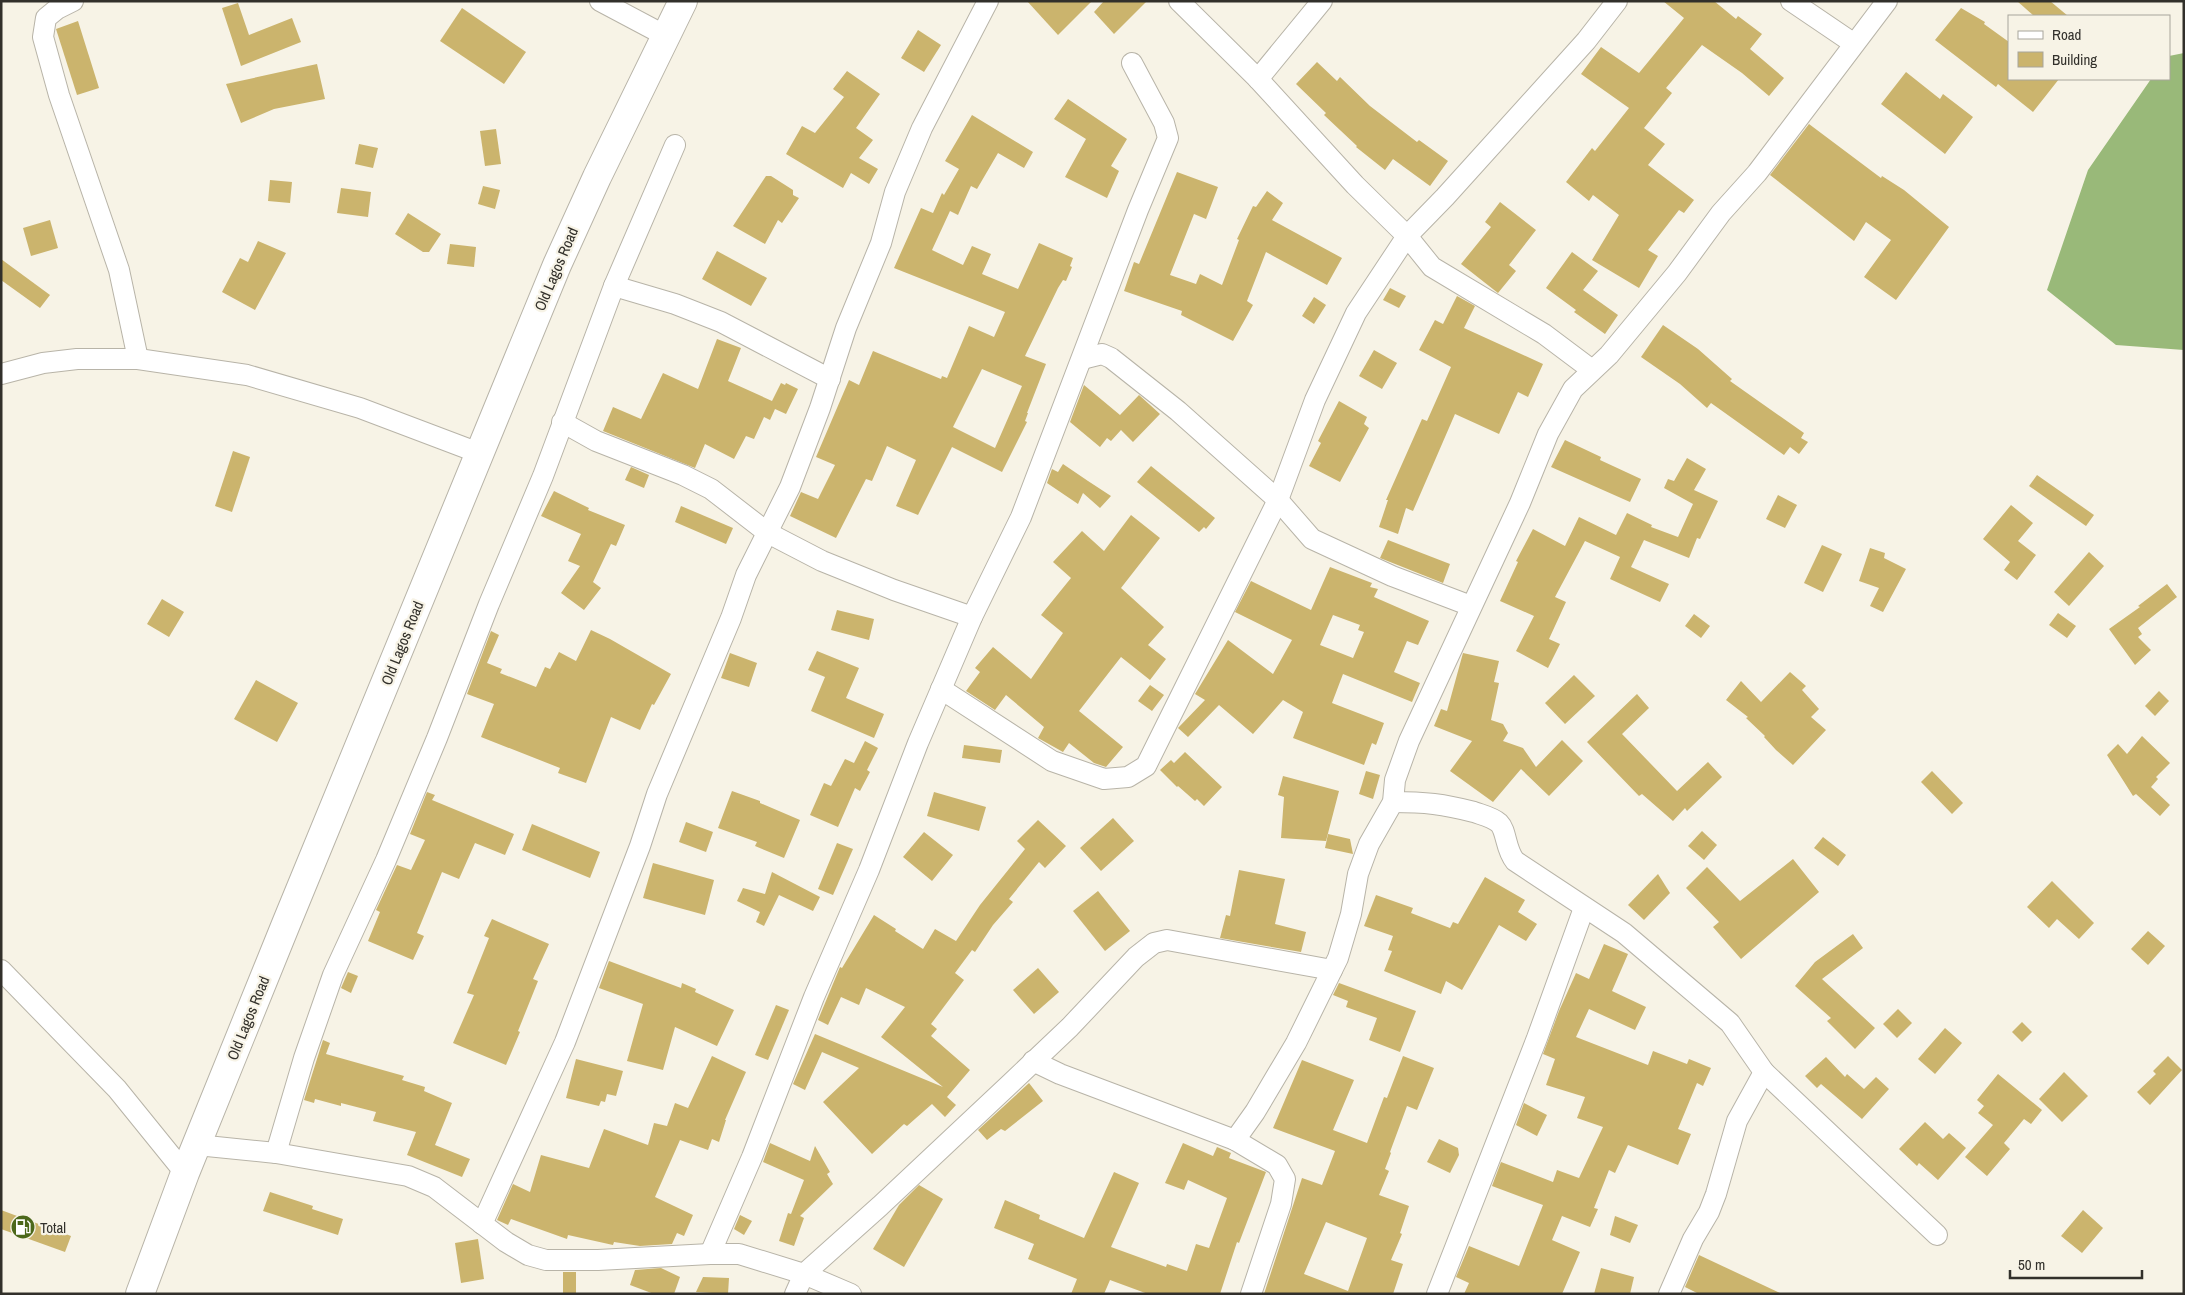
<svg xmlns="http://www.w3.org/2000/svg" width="2185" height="1295" viewBox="0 0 2185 1295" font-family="'Archivo Narrow',sans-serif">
<rect width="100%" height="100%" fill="#f7f3e6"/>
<path fill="#99b979" d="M2184,53v297l-68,-5 -69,-55 41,-120 63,-91h18v-23z"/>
<g fill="#cbb46d" fill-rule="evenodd">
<path d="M1027,1h65l-34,34z"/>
<path d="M1104,1h43l-33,33 -20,-22z"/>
<path d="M1663,1h51l22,18 2,-3 24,18 -12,15 34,29 -15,18 -27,-23 -40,-28 -36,43 6,5 -28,35 21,16 -17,21 46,35 -10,13 -5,-3 -31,40 10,6 -19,32 -47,-28 27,-45 -26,-20 -4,6 -23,-19 26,-34 3,3 34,-43 -48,-34 20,-27 38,26 45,-55z"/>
<path d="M2017,1h33l18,15h-34z"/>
<path d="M238,3l11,32 43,-17 9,24 -60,24 -19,-58z"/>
<path d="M462,8l64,44 -22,32 -64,-43z"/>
<path d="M1961,8l24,14 -1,2 25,18v37h50l-26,33 -35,-28 -2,3 -61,-47z"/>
<path d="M78,21l21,67 -22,7 -21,-66z"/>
<path d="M918,30l23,15 -17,27 -23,-14z"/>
<path d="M1317,62l20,19 3,-4 30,29 47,36 2,-2 29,21 -18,25 -37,-27 -8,11 -29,-23 1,-1 -33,-31 2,-2 -30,-29z"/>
<path d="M317,64l8,35 -51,10 -33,14 -15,-39z"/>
<path d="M847,71l33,23 -24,34 17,12 -14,18 19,11 -9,15 -18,-11 -8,15 -57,-34 16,-28 13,7 29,-36 -11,-8z"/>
<path d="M1906,72l34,27 3,-5 30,23 -28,37 -64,-50z"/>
<path d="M1068,99l59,40 -16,27 8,5 -12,27 -42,-21 21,-38 -32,-20z"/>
<path d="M972,115l61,37 -9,16 -26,-15 -21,36 -6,-3 -13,29 -8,-4 -18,39 31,15 9,-19 19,8 -9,20 36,15 21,-46 34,15 -3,8 2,1 -6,14 -3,-1 -5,8 -33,68 21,8 -19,49h1l-3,8 2,1 -25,50 -50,-25 -34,68 -22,-9 20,-46 -29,-14 -15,35 -6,-2 -30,59 -46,-22 11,-24 17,7 17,-34 -19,-8 33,-77 10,5 14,-34 68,28 1,-3 5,2 22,-52 25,11 11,-25 -111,-44 27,-60 12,5 9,-20 2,2 15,-26 -14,-8zM982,369l40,17 -27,62 -42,-21z"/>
<path d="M1809,124l72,54 1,-2 22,14 45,37 -53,73 -32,-23 27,-37 -25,-18 -12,19 -84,-66z"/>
<path d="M496,129l5,35 -16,2 -5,-35z"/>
<path d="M359,144l19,4 -5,20 -18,-4z"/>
<path d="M1177,172l41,15 -12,32 -12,-5 -24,61 26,9 4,-10 22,11 17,-45 -2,-1 16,-33 3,1 11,-16 16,12 -11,17 70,38 -15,27 -61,-33 -19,49 6,4 -20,36 -52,-26 1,-4 -58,-20 10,-29 5,2z"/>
<path d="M766,176h5l22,14v5l6,3 -17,25 -4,-3 -13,24 -32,-18z"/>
<path d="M270,180l22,2 -2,21 -22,-2z"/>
<path d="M483,186l17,4 -5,19 -17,-5z"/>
<path d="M341,188l30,4 -3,25 -31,-4z"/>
<path d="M1500,202l36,28 -27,35 7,6 -18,22 -37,-29 30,-37 -6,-5z"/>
<path d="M408,213l33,21 -12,18h-6l-28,-18z"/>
<path d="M50,220l8,28 -27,8 -8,-28z"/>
<path d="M258,241l28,12 -31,57 -33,-18 18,-34 8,4z"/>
<path d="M450,244l26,3 -2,20 -27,-3z"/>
<path d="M717,251l50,27 -16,28 -49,-27z"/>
<path d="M1572,252l26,19 -15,19 35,25 -13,19 -31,-22 2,-2 -30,-22z"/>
<path d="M1,259l49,36 -10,13 -39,-28z"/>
<path d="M1390,288l16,8 -7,12 -16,-8z"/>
<path d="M1457,296l18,10 -11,22 79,36 -15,33 -10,-5 -19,42 -44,-20 -42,97 -7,-3 -8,26 -19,-7 9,-27h-2l36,-81 5,2 24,-54 -32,-17 16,-30 8,4z"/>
<path d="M1314,297l12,8 -12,19 -12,-8z"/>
<path d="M1663,325l35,24 34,30 -2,2 74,52 -3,5 7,4 -9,12 -9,-7 -6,8 -73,-52 -4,5 -27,-24 -39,-27z"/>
<path d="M717,339l24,9 -13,33 44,20 9,-18 4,2 1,-2 12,6 -12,25 -11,-5 -5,11 -6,-3 -10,22 -8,-3 -12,23 -29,-15 -10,24 -92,-37 10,-24 28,12 22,-46 35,16z"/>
<path d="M1374,350l23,13 -15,26 -23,-13z"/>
<path d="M1084,385l36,30 19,-20 21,19 -27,28 -12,-12 -10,11 -4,-3 -7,9 -30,-25z"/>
<path d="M1339,401l28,16 -3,7 5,4 -29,54 -31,-16 12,-23 -3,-2z"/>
<path d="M1565,440l36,17 -1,3 41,19 -11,23 -79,-35z"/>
<path d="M233,451l17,6 -18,55 -17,-6z"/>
<path d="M1687,458l19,11 -12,21 24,11 -18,38 -3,-1 -8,20 -45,-18 -13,27 38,17 -9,18 -50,-23 10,-22 -35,-16 -30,56 11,5 -17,37 11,5 -12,24 -32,-17 18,-35 -34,-15 18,-39 -2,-1 17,-32 32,17 14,-29 37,18 11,-22 25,12 -1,2 27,10 15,-33 -29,-16 4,-9 6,2z"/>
<path d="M1063,464l25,17 23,15 -11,12 -17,-15 -5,11 -31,-21 5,-14 6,3z"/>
<path d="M1151,466l64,52 -9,11 -2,-2 -5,5 -62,-50z"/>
<path d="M631,467l18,8 -5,13 -19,-8z"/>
<path d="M2037,475l57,40 -8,11 -57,-40z"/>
<path d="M554,491l35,17 -1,2 37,15 -9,21 -5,-2 -18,38 8,6 -17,22 -23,-17 19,-27 -12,-5 13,-27 -40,-18z"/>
<path d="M1778,495l19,10 -12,23 -19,-9z"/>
<path d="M2011,505l22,18 -15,18 18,14 -19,25 -13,-10 6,-8 -27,-23z"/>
<path d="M681,506l52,22 -7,16 -51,-22z"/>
<path d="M1131,515l29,23 -39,50 43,39 -16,18 18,14 -16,21 -29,-23 -42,54 44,36 -17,20 -12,-4 -25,-20 -6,9 -25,-14 6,-11 -38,-32 -11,15 -29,-19 14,-19 -5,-4 18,-21 38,32 32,-46 -22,-18 30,-37 -18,-16 29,-31 22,20z"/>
<path d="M1388,540l62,24 -7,19 -63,-25z"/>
<path d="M1822,545l20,9 -19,38 -19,-9z"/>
<path d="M1870,548l15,5 -1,5 22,11 -23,43 -13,-6 9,-18 -20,-7z"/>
<path d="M2089,552l15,14 -35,40 -15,-14z"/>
<path d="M1330,567l42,16 -2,4 8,2 -4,8 55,24 -11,24 -11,-4 -13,31 26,11 -8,19 -69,-28 -11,29 52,20 -8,22 -4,-2 -8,22 -71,-27 10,-26 -20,-12 -30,34 -34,-29 -31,32 -10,-9 27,-28 -10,-6 33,-54 45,34 19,-34 -57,-28 16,-31 60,29zM1333,615l27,10 -2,5 6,2 -11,26 -33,-13z"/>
<path d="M2167,584l10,13 -39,31 4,6 -4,3 13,13 -16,15 -26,-36 31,-22 -2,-1z"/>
<path d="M162,599l22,13 -15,25 -22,-13z"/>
<path d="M837,610l37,9 -5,21 -38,-10z"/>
<path d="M2058,613l18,13 -9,12 -18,-13z"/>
<path d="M1694,614l16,12 -9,12 -16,-12z"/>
<path d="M591,630l19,9 61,35 -17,31 -2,-1 -12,26 -29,-13 -25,66 -28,-10 2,-5 -79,-31 13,-33 -27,-10 24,-63 8,4 -12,28 15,6 -2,4 36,14 9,-20 5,2 9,-17 17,9z"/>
<path d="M817,651l42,17 -13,30 38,16 -10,24 -63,-27 14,-34 -17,-7z"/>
<path d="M730,653l27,10 -8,24 -28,-9z"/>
<path d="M1463,653l36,8 -5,21 5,1 -8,37 12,4 5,9 -5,8 20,7 13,19 26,-27 21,21 -34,35 -28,-27 -28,33 -43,-31 22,-30 -38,-15 7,-17 6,2z"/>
<path d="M1790,672l16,14 -4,4 17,19 -8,8 15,13 -33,35 -17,-15 -12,-13 1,-1 -19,-18 2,-1 -22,-17 15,-19 20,21z"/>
<path d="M1574,675l21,21 -30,28 -20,-21z"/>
<path d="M256,680l42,23 -21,39 -43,-23z"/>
<path d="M1150,685l14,10 -12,16 -14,-10z"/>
<path d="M2159,691l10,10 -14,15 -10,-10z"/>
<path d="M1637,694l12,14 -27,26 55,57 31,-29 14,15 -35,34 -2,-3 -12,13 -31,-27 -3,2 -52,-54z"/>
<path d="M2142,736l28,27 -14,14 2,2 -7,8 19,18 -10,11 -24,-22 -3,2 -26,-41 11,-11 9,10z"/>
<path d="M865,741l13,7 -11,22 3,2 -10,19 -5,-3 -17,39 -28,-12 14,-32 7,3 14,-27 9,4z"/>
<path d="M964,745l38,5 -2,13 -38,-5z"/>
<path d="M1185,752l37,35 -18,19 -7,-7 -2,2 -17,-15 -1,1 -17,-17 11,-10 3,3z"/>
<path d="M1366,771l14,4 -7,24 -14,-5z"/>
<path d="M1932,771l31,32 -11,11 -31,-32z"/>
<path d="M1283,776l56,15 -13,50 -45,-3 3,-41 -6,-2z"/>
<path d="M732,791l28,10v2l40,17 -16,38 -29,-12 2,-4 -39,-14z"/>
<path d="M427,792l8,3 -3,5 82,34 -9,21 -30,-12 -16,36 -17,-7 -25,61 7,3 -11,24 -45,-19 12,-29 -4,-2 21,-45 14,5 14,-30 -15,-6z"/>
<path d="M934,792l52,15 -7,24 -52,-15z"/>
<path d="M1113,818l21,23 -33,30 -21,-23z"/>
<path d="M1038,820l28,26 -21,22 -6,-6 -30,37 4,3 -20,23 -18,27 -3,-2 -17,23 9,7 -33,44 6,5 -6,7 39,34 -23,27 9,8 -11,12 -13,-13 -25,22 -3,-2 -32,30 -49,-52 36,-34 -37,-16 -17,38 -12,-6 22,-50 128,53 -62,-50 24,-30 -39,-19 -7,17 -18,-8 -13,28 -10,-5 22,-53 2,1 32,-53 22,14 -1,2 28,18 12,-20 21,12 24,-36 45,-56 -8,-8z"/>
<path d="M686,822l27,10 -7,20 -27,-10z"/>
<path d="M532,824l68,28 -10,26 -68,-28z"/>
<path d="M1702,831l15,14 -13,15 -16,-14z"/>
<path d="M924,832l29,23 -21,26 -29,-24z"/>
<path d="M1328,834l22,5 3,15 -28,-6z"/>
<path d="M1823,837l23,18 -8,11 -24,-18z"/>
<path d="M837,843l16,6 -20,46 -15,-6z"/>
<path d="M1793,859l26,33 -78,67 -28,-32 6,-5 -33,-34 21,-21 33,34z"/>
<path d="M653,863l61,17 -9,35 -62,-17z"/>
<path d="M1239,870l46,9 -10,45 31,8 -5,20 -81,-14 6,-23 4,1z"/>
<path d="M772,872l48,25 -7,14 -34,-16 -15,31 -8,-4 4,-10 -23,-11 6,-13 22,6z"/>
<path d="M1658,874l12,19 -26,27 -16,-15z"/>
<path d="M1485,877l40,23 -7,12 19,12 -11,17 -27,-16 -37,65 -16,-9 -5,13 -57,-23 8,-20 -4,-1 5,-14 -29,-10 12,-31 37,13 -2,5 39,15 3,-6 5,2z"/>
<path d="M2052,881l42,42 -15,16 -22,-20 -8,9 -22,-21z"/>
<path d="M1098,891l32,40 -25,20 -32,-40z"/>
<path d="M492,919l57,25 -16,35 5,2 -20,50 2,1 -14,33 -53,-22 21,-48 -7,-2 22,-55 -5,-2z"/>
<path d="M2148,931l17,15 -17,19 -17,-16z"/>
<path d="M1853,934l10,14 -41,31 53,49 -20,21 -28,-28 4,-3 -36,-32 20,-24z"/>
<path d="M1604,944l24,10 -16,37 34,16 -11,23 -46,-21 -13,28 72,28 5,-14 34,13 2,-5 22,9 -8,18 -6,-3 -19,46 13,5 -13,31 -50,-20 -13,28 -6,-3 -15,38 4,1 -8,18 -28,-11 -10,24 28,12 -18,42h-98l5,-11 -13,-6 13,-31 50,20 24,-61 -51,-19 9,-24 52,20 4,-12 22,8 24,-51 -26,-9 8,-21 -39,-12 9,-26 -12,-5 16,-43 17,-38 13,6z"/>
<path d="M609,961l72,27 1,-5 14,6 -1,3 39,18 -17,36 -42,-19 -12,43 -36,-9 16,-57 -44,-16z"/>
<path d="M1038,968l21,24 -25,22 -21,-24z"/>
<path d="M348,972l10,4 -7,17 -10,-5z"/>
<path d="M1339,983l77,28 -16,41 -31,-12 8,-22 -31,-11 2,-6 -15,-6z"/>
<path d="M776,1005l13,5 -21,50 -13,-5z"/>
<path d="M1898,1009l14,14 -15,15 -14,-14z"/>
<path d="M2022,1022l10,10 -10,10 -10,-10z"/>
<path d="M1945,1028l17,15 -27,31 -17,-15z"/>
<path d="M323,1040l7,3 -4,11 78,22 -2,4 23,7 -1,4 28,12 -17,42 35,14 -8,18 -55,-22 9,-23 -43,-11 3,-9 -35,-9v3l-26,-7 -1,4 -10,-3z"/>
<path d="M712,1056l34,16 -21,48h1l-7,22 -7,-3 -4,11 -28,-10 -25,57 38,18 -9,21 -7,-3 -5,11 -32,2 -26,-4 -1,3 -45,-10 -1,4 -56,-20 -3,6 -11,-5 16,-36 17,8 11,-37 48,13 15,-39 44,16 6,-22 13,3 8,-23 13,5z"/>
<path d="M1403,1056l31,12 -17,42 -10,-4 -17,46 1,1 -6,16 4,2 -10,24 30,11 -9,27 2,1 -11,26 12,4 -10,30h-129l38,-116 20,7 13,-34 -62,-23 29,-68 52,20 -21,50 34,13 17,-46 3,1zM1326,1222l41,16 -19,53 -44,-17z"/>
<path d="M2168,1056l14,14 -32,35 -13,-13 19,-18 -3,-3z"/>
<path d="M1826,1057l19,20 2,-3 17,15 12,-12 13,12 -27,30 -41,-35 -4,4 -12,-12z"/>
<path d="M576,1059l47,12 -7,25 -9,-2 -2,8 -4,-1 -2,5 -33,-8z"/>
<path d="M2064,1072l24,24 -26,26 -23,-23z"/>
<path d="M1998,1074l44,36 -11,14 -7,-5 -20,24 6,6 -23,27 -22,-19 28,-32 -15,-12 6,-7 -7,-6z"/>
<path d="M1029,1083l14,18 -38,30 -4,-2 -14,11 -9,-10z"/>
<path d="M1524,1103l23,12 -10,21 -21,-11z"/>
<path d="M1925,1122l18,17 6,-6 17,15 -28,32 -19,-17 -2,3 -18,-17z"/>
<path d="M1439,1139l19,9 1,7 -9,18 -23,-11z"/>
<path d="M770,1143l40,18 5,-15 15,26 -3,2 6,10 -33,32 4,2 -10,28 -15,-5 9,-28 3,1 13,-34 -41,-18z"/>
<path d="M1183,1143l30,13 4,-9 14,6 -2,5 37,14 -27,71 -2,-1 -17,52h-72l-38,-14 -6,14h-33l6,-15 -49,-20 6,-15 -40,-16 11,-28 35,15 -1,4 45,19 30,-66 25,11 -28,64 55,20 1,-3 20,7 9,-27 13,4 18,-50 -39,-18 -4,10 -19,-7z"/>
<path d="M919,1185l24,14 -39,68 -31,-18 26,-44z"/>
<path d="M270,1192l43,14 -1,3 31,10 -5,16 -75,-24z"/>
<path d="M1,1210l70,26 -6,16 -64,-23z"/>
<path d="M2083,1210l20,18 -21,25 -21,-17z"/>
<path d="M740,1215l12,6 -8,14 -10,-6z"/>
<path d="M1615,1216l23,9 -8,18 -20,-8z"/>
<path d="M478,1239l6,40 -23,4 -6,-40z"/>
<path d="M1699,1255l83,39h-83l-14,-7z"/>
<path d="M661,1268l19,9 -6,17h-20l-24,-9 5,-15z"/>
<path d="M1601,1268l33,9 -4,17h-36z"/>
<rect x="563" y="1272" width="13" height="22"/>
<path d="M703,1277l26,1 -1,16 -32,-2z"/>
</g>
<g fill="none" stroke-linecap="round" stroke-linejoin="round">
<defs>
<g id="street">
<path d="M73,1l-16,8 -11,9 -3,19 16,58 60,175 19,89"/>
<path d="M600,1l66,35"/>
<path d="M1179,1l79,78 97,106 52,51 25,31 112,67 48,36"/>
<path d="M1791,1l62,42"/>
<path d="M1258,79l64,-78"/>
<path d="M614,286l61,18 46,18 109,57"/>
<path d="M1082,359l20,-5 9,4 67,53 100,89 34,39 80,37 79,30"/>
<path d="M1,374l42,-11 34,-4h61l109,16 113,33 119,45"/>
<path d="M562,422l34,19 87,34 28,14 57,44 54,28 72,29 78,27"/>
<path d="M941,689l111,72 52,18 24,-2 18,-11 132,-266 37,-100 41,-87 51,-77 38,-39 141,-156 31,-40"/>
<path d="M1393,802c32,0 50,2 81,10 8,3 18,5 25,11 8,8 6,26 16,38l109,72 106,90 34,49 173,163"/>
<path d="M1,970l116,119 68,84"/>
<path d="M1033,1061l27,13 175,66 42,25 8,14 -4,25 -30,90"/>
<path d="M1235,1140l20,-28 41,-69 42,-85 13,-44 7,-40 11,-30 24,-42 2,-22 14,-39 111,-238 28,-69 25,-45 36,-34 68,-82 44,-60 36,-40 130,-172"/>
<path d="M197,1145l79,8 132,23 26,11 72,55 22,13 18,5h52l112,-6h29l65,20 47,20"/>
<path d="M276,1153l28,-95 29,-83 53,-115 51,-122 52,-134 54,-128 71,-190 61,-141"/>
<path d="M482,1224l83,-182 75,-196 17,-52 74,-176 15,-43 44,-88 30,-79 26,-80 35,-85 14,-51 27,-64 66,-127"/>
<path d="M710,1254l42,-97 62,-160 55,-127 49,-127 54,-126 49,-100 117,-307 30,-72 -4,-15 -32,-60"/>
<path d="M795,1294l9,-20 76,-68 131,-123 59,-56 66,-70 18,-14 13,-3 165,30"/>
<path d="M1437,1294l100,-256 47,-130"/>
<path d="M1669,1294l24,-55 16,-27 7,-18 21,-73 27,-49"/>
</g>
<path id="primary" d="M140,1294l45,-121 101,-249 271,-659 40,-88 86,-176"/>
</defs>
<use href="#street" stroke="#b8b4a8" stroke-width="22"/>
<use href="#primary" stroke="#b8b4a8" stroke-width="30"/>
<use href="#street" stroke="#fff" stroke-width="20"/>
<use href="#primary" stroke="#fff" stroke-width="28"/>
</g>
<defs>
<symbol id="fuel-disc" viewBox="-11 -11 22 22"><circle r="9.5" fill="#4c681b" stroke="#f7f3e6"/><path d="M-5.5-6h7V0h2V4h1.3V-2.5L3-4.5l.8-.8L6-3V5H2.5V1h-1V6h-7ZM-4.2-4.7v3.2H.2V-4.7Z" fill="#fff"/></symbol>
</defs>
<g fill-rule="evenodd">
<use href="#fuel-disc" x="9" y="1213" width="28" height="28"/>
</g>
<g text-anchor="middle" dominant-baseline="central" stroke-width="4.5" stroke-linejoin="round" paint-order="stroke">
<g font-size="15" fill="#32302b" stroke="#f7f3e6">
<text transform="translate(556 269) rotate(-67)">Old Lagos Road</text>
<text transform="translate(402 643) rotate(-68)">Old Lagos Road</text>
<text transform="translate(248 1018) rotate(-68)">Old Lagos Road</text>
</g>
<g font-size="15" fill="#32302b" stroke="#f7f3e6" text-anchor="start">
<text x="40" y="1227">Total</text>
</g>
</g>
<rect width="2185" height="1295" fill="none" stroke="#32302b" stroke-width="5"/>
<rect x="2008" y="15" width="162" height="65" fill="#f7f3e6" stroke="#a8a59b"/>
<rect x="2018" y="31" width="25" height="8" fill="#ffffff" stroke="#a8a59b"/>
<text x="2052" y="40" font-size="15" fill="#32302b">Road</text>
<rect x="2018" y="52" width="25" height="15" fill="#cbb46d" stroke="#a8a59b"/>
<text x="2052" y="65" font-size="15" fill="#32302b">Building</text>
<path d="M2010 1270v8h132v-8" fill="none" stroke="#32302b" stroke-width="2.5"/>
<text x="2018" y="1270" font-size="15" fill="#32302b" stroke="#f7f3e6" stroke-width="4" paint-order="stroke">50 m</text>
</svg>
